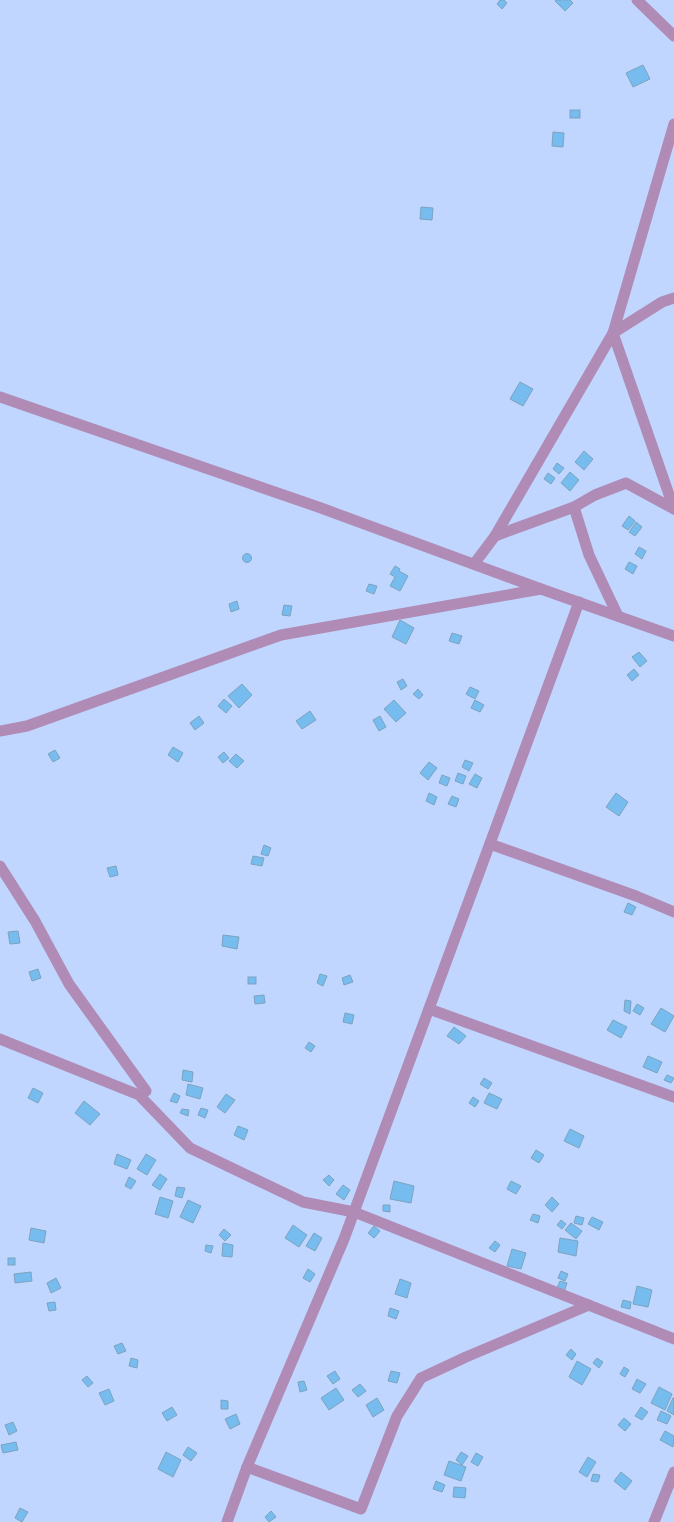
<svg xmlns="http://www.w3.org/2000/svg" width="674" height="1522" viewBox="0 0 674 1522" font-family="Merriweather,serif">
<rect width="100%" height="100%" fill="#c0d6fe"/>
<g fill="#77bcee" stroke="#7ca3c0">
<path d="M500,0h4l3,3 -5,6 -5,-5z"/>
<path d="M556,0h14l3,3 -8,8 -10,-10z"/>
<path d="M643,65l7,14 -17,8 -7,-14z"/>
<rect x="570" y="110" width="10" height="8"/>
<path d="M553,132l11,1 -1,14 -11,-1z"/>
<path d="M421,207l12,1 -1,12 -12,-1z"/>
<path d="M520,382l13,7 -10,17 -13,-7z"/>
<path d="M584,451l9,8 -9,11 -9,-8z"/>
<path d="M557,463l7,5 -5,6 -6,-5z"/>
<path d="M570,472l9,8 -9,11 -9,-8z"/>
<path d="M548,473l7,5 -4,6 -7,-5z"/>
<path d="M629,516l6,5 -7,9 -6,-4z"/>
<path d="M636,522l6,5 -7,9 -6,-4z"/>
<path d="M639,547l7,4 -4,8 -7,-5z"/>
<circle cx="247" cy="558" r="4.5"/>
<path d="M629,562l8,4 -4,8 -8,-5z"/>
<path d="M395,566l5,3 -1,2 9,5 -8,15 -10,-5 5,-9 -5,-3z"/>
<path d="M369,584l8,2 -3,8 -8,-3z"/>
<path d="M237,601l2,8 -8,3 -2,-8z"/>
<path d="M284,605l8,1 -2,10 -8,-1z"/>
<path d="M400,620l14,8 -8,16 -14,-7z"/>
<path d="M452,633l10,3 -3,8 -10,-3z"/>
<path d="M639,652l8,9 -7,6 -8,-10z"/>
<path d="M634,669l5,6 -7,6 -5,-6z"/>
<path d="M403,679l4,7 -6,4 -4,-8z"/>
<path d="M242,684l10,11 -13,13 -11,-12z"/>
<path d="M470,687l9,4 -4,8 -9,-5z"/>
<path d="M418,689l5,6 -4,4 -6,-5z"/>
<path d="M224,699l8,7 -6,7 -8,-7z"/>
<path d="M394,700l12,13 -10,9 -12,-13z"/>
<path d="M475,700l9,5 -4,7 -9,-4z"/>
<path d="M310,711l6,9 -14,9 -6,-8z"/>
<path d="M199,716l5,7 -9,7 -5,-7z"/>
<path d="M380,716l6,11 -7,4 -6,-11z"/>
<path d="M173,747l10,6 -5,9 -10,-7z"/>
<path d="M55,750l5,8 -7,4 -5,-8z"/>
<path d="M224,752l5,6 -6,5 -5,-6z"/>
<path d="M236,754l8,7 -7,7 -8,-7z"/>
<path d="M465,760l8,3 -4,8 -7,-4z"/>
<path d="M429,762l8,6 -9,12 -8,-7z"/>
<path d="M458,773l8,3 -3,8 -8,-3z"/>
<path d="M475,774l7,4 -5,10 -8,-4z"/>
<path d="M442,775l8,3 -3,8 -8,-3z"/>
<path d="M429,793l8,4 -3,8 -8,-4z"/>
<path d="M616,793l12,9 -9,14 -13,-9z"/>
<path d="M452,796l7,3 -3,8 -8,-3z"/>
<path d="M264,845l7,3 -3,8 -7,-2z"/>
<path d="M253,856l11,2 -2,8 -11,-2z"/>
<path d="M116,866l2,9 -8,2 -3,-9z"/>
<path d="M628,903l8,4 -4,8 -8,-3z"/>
<path d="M18,931l2,12 -10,1 -2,-12z"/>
<path d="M223,935l16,2 -2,12 -15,-3z"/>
<path d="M38,969l3,9 -9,3 -3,-9z"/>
<path d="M320,974l7,2 -4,10 -6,-3z"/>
<path d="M350,975l3,7 -9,3 -2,-7z"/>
<rect x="248" y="977" width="8" height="7"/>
<path d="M264,995l1,8 -10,1 -1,-8z"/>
<path d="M625,1000l6,1 -1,13 -6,-3z"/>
<path d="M637,1004l7,4 -4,7 -7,-4z"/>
<path d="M661,1008l13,8 -9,16 -14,-8z"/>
<path d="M345,1013l9,2 -2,9 -9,-2z"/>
<path d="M613,1020l14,7 -6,11 -14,-8z"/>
<path d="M454,1027l12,9 -7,8 -12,-8z"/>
<path d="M309,1042l6,4 -4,6 -6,-4z"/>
<path d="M648,1056l14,6 -5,11 -14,-6z"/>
<path d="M183,1070l10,2 -1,10 -10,-2z"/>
<path d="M667,1075l7,3 -3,5 -7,-3z"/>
<path d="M484,1078l8,5 -4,6 -8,-5z"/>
<path d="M188,1084l15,4 -3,11 -14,-4z"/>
<path d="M33,1088l10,5 -5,10 -10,-5z"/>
<path d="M174,1093l6,3 -3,7 -7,-2z"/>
<path d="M489,1093l13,6 -5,10 -13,-6z"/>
<path d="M226,1094l9,6 -10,13 -8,-6z"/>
<path d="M473,1097l6,4 -4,6 -6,-4z"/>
<path d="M84,1101l16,13 -10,11 -15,-12z"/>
<path d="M201,1108l7,2 -3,8 -7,-3z"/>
<path d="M182,1109l7,1 -1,6 -8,-3z"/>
<path d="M238,1126l10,4 -4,10 -10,-5z"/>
<path d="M570,1129l14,7 -5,12 -15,-7z"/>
<path d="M536,1150l8,5 -5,8 -8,-5z"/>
<path d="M117,1154l14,6 -4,9 -13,-5z"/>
<path d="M146,1154l10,6 -9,15 -10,-6z"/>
<path d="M160,1174l7,5 -7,11 -8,-5z"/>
<path d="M329,1175l5,5 -5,6 -6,-6z"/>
<path d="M129,1177l7,4 -5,8 -6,-3z"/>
<path d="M394,1181l20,5 -3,17 -21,-4z"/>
<path d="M511,1181l10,5 -5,8 -9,-5z"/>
<path d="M343,1185l7,5 -6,10 -8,-6z"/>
<path d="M177,1187l8,1 -3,10 -7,-2z"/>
<path d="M160,1197l13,4 -5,17 -13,-4z"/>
<path d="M552,1197l7,7 -7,8 -7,-7z"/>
<path d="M188,1200l13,6 -8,17 -13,-6z"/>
<path d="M383,1205h7v7l-7,-1z"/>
<path d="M533,1214l7,2 -2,7 -8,-3z"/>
<path d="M576,1216l8,2 -2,7 -8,-2z"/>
<path d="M592,1217l11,5 -4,8 -11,-6z"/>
<path d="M561,1220l5,4 -4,5 -5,-4z"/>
<path d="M571,1223l11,8 -6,8 -11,-9z"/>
<path d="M293,1225l14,10 -8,12 -14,-9z"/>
<path d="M374,1226l6,5 -6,7 -6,-5z"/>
<path d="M31,1228l15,3 -2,12 -15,-3z"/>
<path d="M224,1229l7,6 -6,6 -6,-6z"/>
<path d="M314,1233l8,5 -7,13 -9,-5z"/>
<path d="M560,1238l18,3 -2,15 -18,-4z"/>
<path d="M495,1241l5,4 -5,7 -6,-4z"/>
<path d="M223,1243l10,2 -1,12 -10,-1z"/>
<path d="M206,1245l7,1 -2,7 -6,-2z"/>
<path d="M512,1249l14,4 -5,16 -14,-3z"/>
<rect x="8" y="1258" width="7" height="7"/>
<path d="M308,1269l7,5 -5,8 -7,-4z"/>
<path d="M561,1271l7,3 -3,7 -7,-3z"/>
<path d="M31,1272l1,9 -17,2 -1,-9z"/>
<path d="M56,1278l5,10 -10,5 -4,-10z"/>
<path d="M400,1279l11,4 -4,15 -12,-4z"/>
<path d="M560,1281l7,2 -3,9 -8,-2z"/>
<path d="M637,1286l15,4 -4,17 -15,-3z"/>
<path d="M623,1300l8,2 -1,7 -9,-2z"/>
<path d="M55,1302l1,8 -7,1 -2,-8z"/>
<path d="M390,1308l9,3 -3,8 -8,-3z"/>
<path d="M122,1343l4,8 -8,3 -4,-8z"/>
<path d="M571,1349l5,5 -4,6 -6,-5z"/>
<path d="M131,1358l7,2 -1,8 -8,-2z"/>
<path d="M597,1358l6,4 -4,6 -6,-5z"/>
<path d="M577,1361l14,8 -9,16 -13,-8z"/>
<path d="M624,1367l5,3 -4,7 -5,-3z"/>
<path d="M335,1371l5,8 -7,5 -6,-8z"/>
<path d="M391,1371l9,2 -3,10 -9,-2z"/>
<path d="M87,1376l6,7 -5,4 -6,-7z"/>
<path d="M637,1379l9,5 -6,9 -8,-4z"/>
<path d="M304,1381l3,9 -7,2 -2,-10z"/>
<path d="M360,1384l6,7 -8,6 -6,-7z"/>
<path d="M659,1387l13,7 -7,16 -14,-7z"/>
<path d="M336,1388l8,12 -15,10 -8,-12z"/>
<path d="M109,1389l5,12 -9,4 -6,-12z"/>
<path d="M377,1398l7,12 -11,7 -7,-12z"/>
<path d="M673,1398h1v17l-7,-4z"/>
<path d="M221,1400l7,1v8h-7z"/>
<path d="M172,1407l5,8 -10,6 -5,-8z"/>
<path d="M641,1407l7,5 -6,8 -7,-4z"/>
<path d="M661,1411l10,5 -4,8 -10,-4z"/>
<path d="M236,1414l4,10 -10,5 -5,-10z"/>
<path d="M624,1418l7,6 -6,7 -7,-6z"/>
<path d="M13,1422l4,9 -8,4 -4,-10z"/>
<path d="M665,1431l9,5 -1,11 -13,-7z"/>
<path d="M16,1442l2,8 -15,3 -2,-8z"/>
<path d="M188,1447l9,6 -6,8 -8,-6z"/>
<path d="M166,1452l15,8 -8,17 -15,-8z"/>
<path d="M461,1452l7,4 -6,9 -6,-5z"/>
<path d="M476,1453l7,4 -5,9 -7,-4z"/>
<path d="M588,1457l8,5 -9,15 -8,-5z"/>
<path d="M449,1461l17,6 -5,14 -17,-6z"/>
<path d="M621,1472l11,9 -7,9 -11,-9z"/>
<path d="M593,1474l7,1 -2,7 -7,-1z"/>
<path d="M436,1481l9,4 -3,7 -9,-3z"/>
<path d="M454,1487l12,1 -1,10 -12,-1z"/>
<path d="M20,1508l8,4 -6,10 -7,-4z"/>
<path d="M271,1511l5,6 -7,5 -4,-5z"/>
</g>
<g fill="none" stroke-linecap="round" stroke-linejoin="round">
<g stroke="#b08bb6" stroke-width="11">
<path d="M637,0l37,36"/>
<path d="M674,509l-61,-176 61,-209"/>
<path d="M495,536l118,-203 49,-31 12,-4"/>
<path d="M474,564l21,-28 79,-29"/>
<path d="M618,616l-29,-61 -15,-48 21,-12 31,-12 48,26"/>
<path d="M0,731l27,-5 254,-91 260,-46"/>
<path d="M490,844l146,52 38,16"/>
<path d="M0,866l35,55 34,63 77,107"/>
<path d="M429,1009l245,88"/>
<path d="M0,1039l139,56 51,53 113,54 51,10 320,127"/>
<path d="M247,1467l114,42 36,-93 24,-38 45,-21 123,-52"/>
<path d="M654,1522l20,-50"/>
</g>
<g stroke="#b08bb6" stroke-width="11">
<path d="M0,397l321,111 220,81 133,47"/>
<path d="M227,1522l20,-55 97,-228 235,-637"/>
</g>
</g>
</svg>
